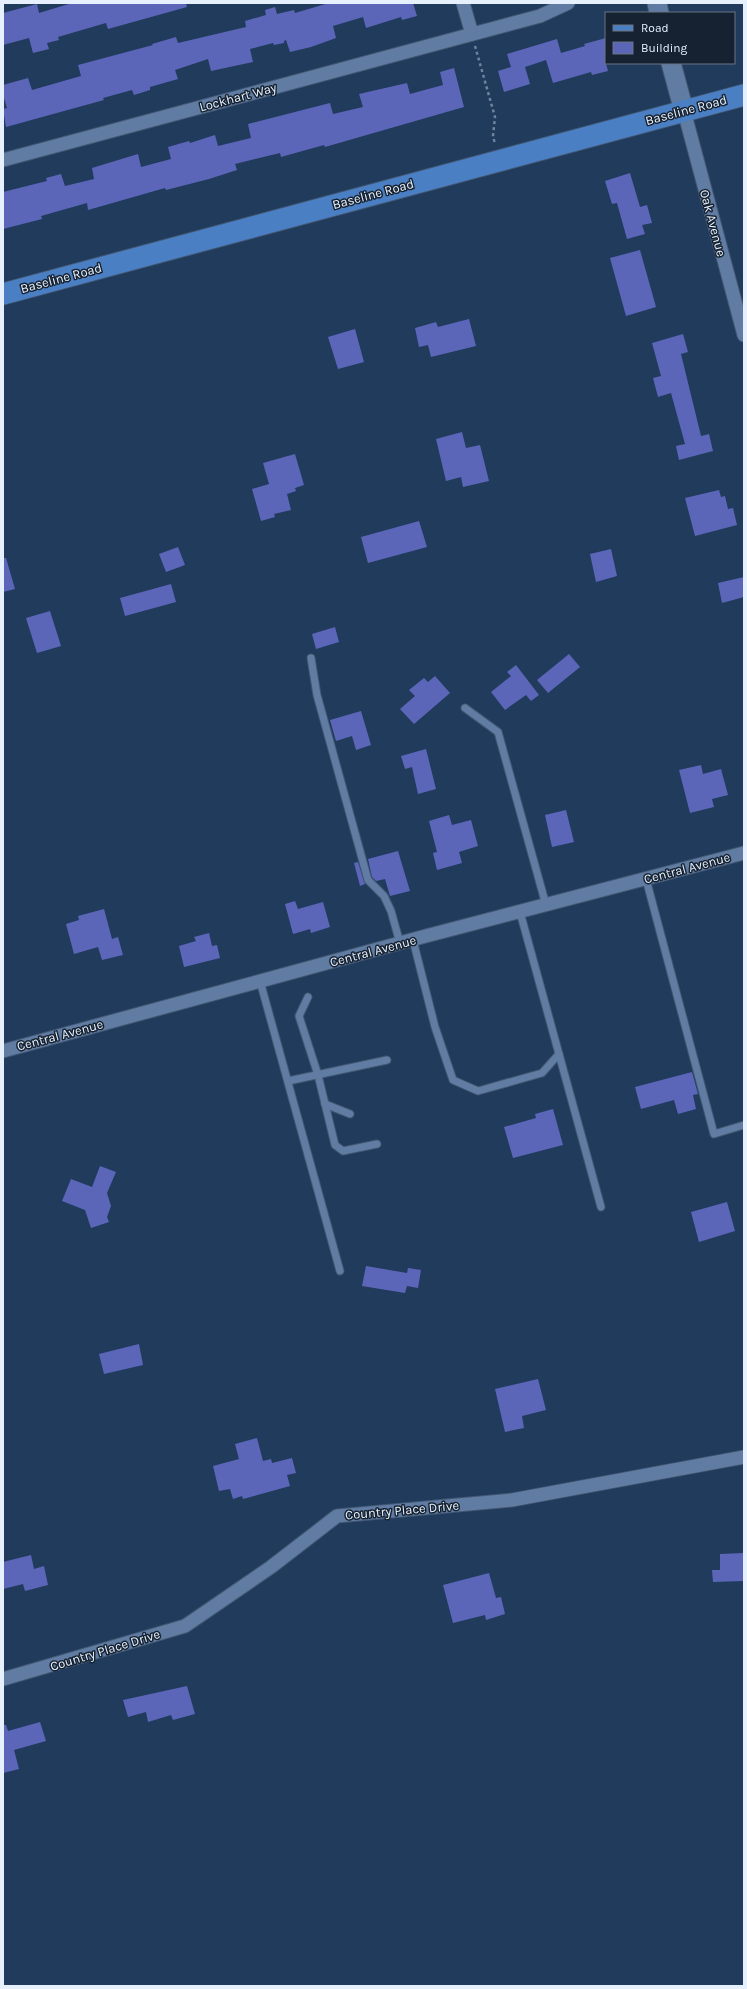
<svg xmlns="http://www.w3.org/2000/svg" width="747" height="1989" viewBox="0 0 747 1989" font-family="Karla,sans-serif">
<rect width="100%" height="100%" fill="#213b5d"/>
<g fill="#5c66b9">
<path d="M72,3h114l1,4 -79,22 -2,-6 -48,14 1,3 -12,3 2,6 -16,4 -4,-15 -26,7v-32l34,-9 2,9z"/>
<path d="M329,3h84l4,13 -15,4 -1,-3 -35,11 -3,-11 -30,9 3,12 -25,9 -21,5 -4,-12 -2,1v2l-10,2 -1,-2 -23,6 3,13 -42,9 -3,-12 -33,11 3,9 -28,8v3l-16,5 -2,-5 -29,8 1,2 -98,27 -3,-18 4,-1 -4,-13v-10l25,-7 4,12 49,-14 -3,-11 75,-20 -1,-1 24,-7 2,6 68,-16 -1,-6 21,-6 -1,-5 10,-3 2,7 17,-4 1,3z"/>
<path d="M606,38v26l2,7 -16,4 -1,-3 -38,11 -7,-23 -21,7 5,17 -26,8 -6,-21 13,-4 -4,-13 50,-15 4,14 24,-7 -1,-2z"/>
<path d="M454,68l10,39 -139,40 -1,-2 -43,12 -1,-4 -45,11 2,6 -28,9 -43,11 -1,-2 -77,22 -1,-7 -46,13 1,3 -39,10v-37l44,-11 -1,-3 15,-4 4,12 29,-7 -2,-11 46,-14 3,13 30,-8 -3,-12 21,-6 1,2 25,-8 3,11 33,-8 -3,-14 82,-21 3,11 30,-7 -4,-13 48,-11 3,11 33,-9 -3,-13z"/>
<path d="M630,173l10,34 7,-2 5,18 -10,2 3,9 -18,5 -10,-36 -5,1 -7,-23z"/>
<path d="M640,250l16,57 -30,9 -16,-58z"/>
<path d="M469,319l7,27 -45,11 -3,-12 -9,2 -4,-19 21,-6 2,5z"/>
<path d="M355,329l9,33 -26,7 -10,-32z"/>
<path d="M683,334l5,18 -7,2 20,82 8,-2 4,17 -34,9 -3,-14 9,-2 -14,-51 -13,4 -5,-19 8,-2 -9,-33z"/>
<path d="M462,432l4,16 14,-3 9,36 -26,6 -2,-10 -15,4 -10,-42z"/>
<path d="M295,454l9,31 -9,3 1,3 -9,3 4,16 -17,4 1,3 -14,4 -9,-32 17,-5 -6,-21z"/>
<path d="M719,490l2,7 4,-1 3,13 5,-1 4,17 -42,11 -10,-38z"/>
<path d="M419,521l8,26 -59,16 -7,-26z"/>
<path d="M178,547l7,18 -19,7 -7,-18z"/>
<path d="M611,549l6,27 -21,6 -6,-28z"/>
<path d="M3,558h3l9,31 -12,3z"/>
<path d="M744,577v20l-22,6 -4,-20z"/>
<path d="M171,584l5,18 -51,14 -5,-18z"/>
<path d="M50,611l11,35 -24,7 -11,-35z"/>
<path d="M335,627l4,15 -23,7 -4,-15z"/>
<path d="M569,654l11,13 -32,26 -11,-13z"/>
<path d="M516,665l23,30 -8,6 -5,-6 -21,15 -14,-18 20,-16 -4,-4z"/>
<path d="M435,676l15,17 -36,31 -14,-15 15,-13 -6,-6 15,-12 4,4z"/>
<path d="M361,711l10,34 -15,5 -4,-14 -16,5 -6,-21z"/>
<path d="M426,749l10,40 -18,5 -6,-27 -7,2 -4,-13z"/>
<path d="M701,765l2,9 18,-5 7,26 -16,4 2,8 -24,6 -11,-43z"/>
<path d="M566,810l8,32 -22,5 -7,-32z"/>
<path d="M449,815l3,10 19,-5 7,26 -19,6 3,11 -25,7 -4,-17 4,-1 -8,-31z"/>
<path d="M398,851l12,40 -20,5 -5,-17 -9,2 -4,-4 -4,-18z"/>
<path d="M358,862l7,22 -5,2 -6,-23z"/>
<path d="M295,901l3,8 25,-7 7,25 -19,6 -1,-4 -17,5 -8,-30z"/>
<path d="M104,909l8,30 6,-2 5,18 -21,5 -4,-13 -24,7 -8,-30 13,-4 -1,-4z"/>
<path d="M209,933l3,13 5,-1 3,13 -36,9 -5,-21 17,-5 -2,-4z"/>
<path d="M692,1072l6,22 -5,1 3,14 -18,5 -4,-14 -33,9 -6,-22z"/>
<path d="M553,1109l10,36 -50,13 -9,-31 32,-9 -1,-4z"/>
<path d="M100,1166l16,6 -9,21 4,13 -4,11 2,5 -18,6 -6,-18 -23,-9 9,-22 21,8z"/>
<path d="M727,1202l8,29 -36,11 -8,-30z"/>
<path d="M366,1266l41,7 1,-5 13,2 -3,18 -11,-2 -2,7 -43,-7z"/>
<path d="M139,1344l4,21 -39,9 -5,-20z"/>
<path d="M538,1379l8,31 -24,6 2,12 -19,4 -10,-43z"/>
<path d="M257,1438l6,23 8,-2 1,4 20,-5 4,15 -9,2 3,11 -47,13 -1,-3 -9,3 -3,-10 -11,2 -6,-25 26,-7 -4,-15z"/>
<path d="M744,1553v28l-31,1 -1,-12h8v-16z"/>
<path d="M31,1555l3,14 10,-3 4,19 -23,6 -2,-7 -20,5v-27z"/>
<path d="M489,1573l7,25 5,-1 4,17 -19,6 -1,-5 -32,8 -10,-38z"/>
<path d="M187,1686l8,28 -22,6 -2,-5 -23,7 -2,-10 -18,5 -5,-17z"/>
<path d="M40,1722l6,19 -32,9 5,19 -16,4v-48h3l2,6z"/>
</g>
<g fill="none" stroke-linecap="round" stroke-linejoin="round">
<defs>
<g id="lane">
<path d="M311,658l6,37 51,185 16,16 7,15 9,32"/>
<path d="M465,708l33,24 48,173"/>
<path d="M646,879l68,255 30,-9"/>
<path d="M520,912l81,295"/>
<path d="M413,940l22,87 18,53 25,11 64,-18 17,-19"/>
<path d="M260,981l80,290"/>
<path d="M308,997l-9,19 19,59 17,70 8,6 34,-7"/>
<path d="M288,1081l99,-21"/>
<path d="M325,1104l25,10"/>
</g>
<g id="street">
<path d="M463,3l9,31"/>
<path d="M684,111l60,224"/>
<path d="M3,160l537,-144 28,-13"/>
<path d="M3,1051l419,-114 322,-84"/>
<path d="M3,1679l182,-53 86,-59 66,-51 175,-16 232,-43"/>
</g>
<g id="secondary">
<path d="M657,3l2,10"/>
<path d="M671,63l13,48"/>
</g>
<path id="primary" d="M3,294l741,-199"/>
</defs>
<use href="#lane" stroke="#425772" stroke-width="9"/>
<use href="#street" stroke="#425772" stroke-width="15"/>
<use href="#secondary" stroke="#425772" stroke-width="21"/>
<use href="#primary" stroke="#425772" stroke-width="23"/>
<path stroke="#70839d" stroke-width="2.5" stroke-dasharray="3 3" stroke-linecap="butt" d="M475,46l20,71 -2,19 2,8"/>
<use href="#lane" stroke="#607ca2" stroke-width="7"/>
<use href="#street" stroke="#607ca2" stroke-width="13"/>
<use href="#secondary" stroke="#607ca2" stroke-width="19"/>
<use href="#primary" stroke="#4a7fc4" stroke-width="21"/>
</g>
<g text-anchor="middle" dominant-baseline="central" stroke-width="3" stroke-linejoin="round" paint-order="stroke">
<g font-size="13" fill="#e7f1fe" stroke="#162231">
<text transform="translate(238 97) rotate(-15)">Lockhart Way</text>
<text transform="translate(686 110) rotate(-15)">Baseline Road</text>
<text transform="translate(373 194) rotate(-15)">Baseline Road</text>
<text transform="translate(713 223) rotate(75)">Oak Avenue</text>
<text transform="translate(61 278) rotate(-15)">Baseline Road</text>
<text transform="translate(687 868) rotate(-15)">Central Avenue</text>
<text transform="translate(373 951) rotate(-15)">Central Avenue</text>
<text transform="translate(60 1035) rotate(-15)">Central Avenue</text>
<text transform="translate(402 1510) rotate(-5)">Country Place Drive</text>
<text transform="translate(105 1650) rotate(-17)">Country Place Drive</text>
</g>
</g>
<rect width="747" height="1989" fill="none" stroke="#e7f1fe" stroke-width="8"/>
<rect x="605" y="12" width="130" height="52" fill="#162231" stroke="#6a7583"/>
<rect x="613" y="25" width="20" height="6" fill="#4a7fc4" stroke="#6a7583"/>
<text x="641" y="32" font-size="12" fill="#e7f1fe">Road</text>
<rect x="613" y="42" width="20" height="12" fill="#5c66b9" stroke="#6a7583"/>
<text x="641" y="52" font-size="12" fill="#e7f1fe">Building</text>
</svg>
